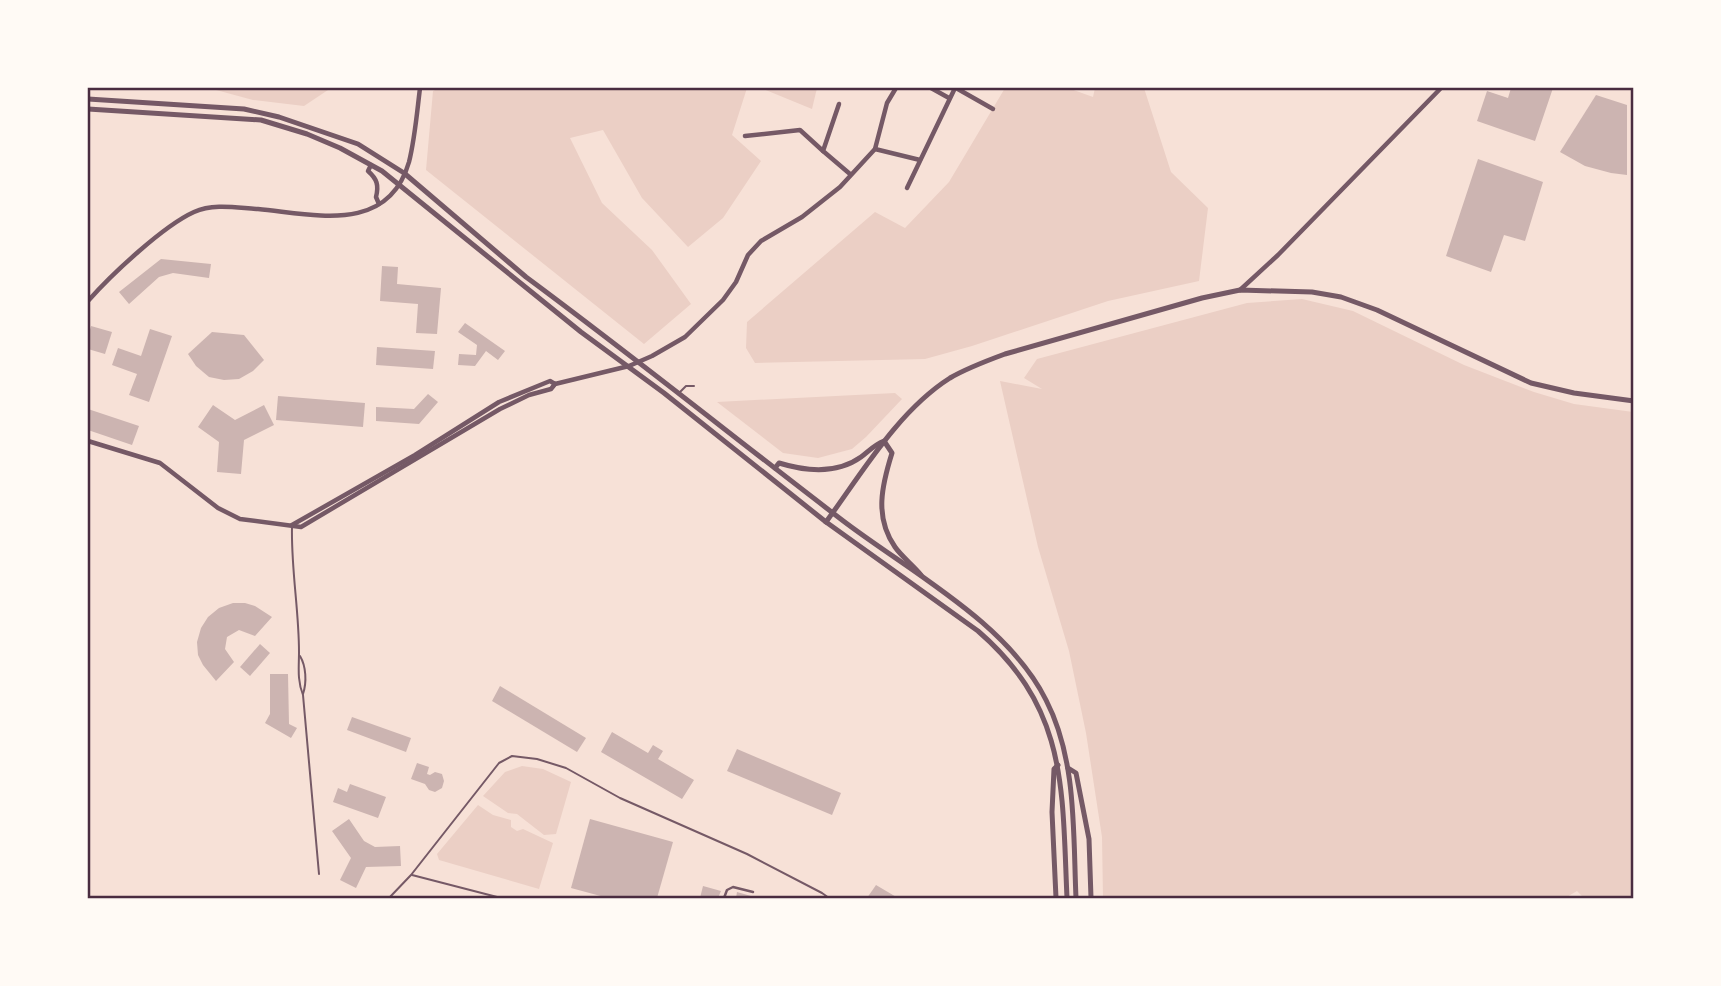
<svg xmlns="http://www.w3.org/2000/svg" width="1721" height="986" viewBox="0 0 1721 986" font-family="Jost,sans-serif">
<rect width="100%" height="100%" fill="#f7e1d7"/>
<g fill="#ebcfc5">
<path d="M153,88h178l-27,18 -51,-6 -37,-10z"/>
<path d="M439,88h308l-15,47 29,26 -38,57 -35,29 -46,-49 -39,-68 -33,8 32,65 50,47 39,54 -47,40 -218,-174 7,-79z"/>
<path d="M761,88h56l-5,21z"/>
<path d="M1005,88h63l25,9 2,-9h49l27,84 37,36 -9,73 -91,20 -136,45 -47,13 -170,4 -9,-15 1,-26 128,-110 30,16 44,-46z"/>
<path d="M1302,299l51,12 111,54 70,27 40,12 59,8v486h-49l-7,-7 -12,7h-462l-1,-61 -16,-104 -17,-82 -31,-104 -38,-166 42,8 -18,-11 13,-19 210,-56z"/>
<path d="M895,393l7,6 -36,38 -14,12 -34,9 -35,-5 -66,-51z"/>
<path d="M522,766l21,3 28,13 -15,52 -12,1 -27,-21 -9,-1 -25,-17 22,-24z"/>
<path d="M478,805l15,10 18,5v7l6,4 6,-2 30,14 -14,46 -100,-29 -2,-6z"/>
</g>
<g fill="#ccb4b1">
<path d="M1511,88h42l-18,53 -58,-20 10,-30 21,7z"/>
<path d="M1596,95l31,10v70l-16,-2 -26,-7 -25,-14z"/>
<path d="M1478,159l65,23 -18,59 -21,-6 -13,37 -45,-16z"/>
<path d="M161,259l50,5 -2,14 -36,-5 -14,4 -30,27 -10,-12z"/>
<path d="M382,266l16,1 -1,17 44,4 -4,46 -21,-1 2,-29 -38,-3z"/>
<path d="M465,323l40,28 -7,9 -12,-9 -11,15 -17,-1 1,-11 17,1 1,-10 -19,-13z"/>
<path d="M91,326l21,6 -7,22 -17,-5v-12z"/>
<path d="M150,329l22,7 -23,66 -20,-7 8,-21 -25,-9 6,-17 23,8z"/>
<path d="M212,332l32,3 20,25 -11,11 -14,8 -15,1 -15,-3 -13,-11 -8,-12z"/>
<path d="M377,347l58,4 -2,18 -57,-4z"/>
<path d="M428,394l10,8 -19,22 -43,-3v-14l38,2z"/>
<path d="M278,396l87,7 -2,24 -87,-7z"/>
<path d="M213,405l22,15 29,-15 10,20 -30,15 -3,34 -24,-2 2,-30 -21,-15z"/>
<path d="M88,409l51,17 -7,19 -44,-15z"/>
<path d="M233,603h12l10,3 17,11 -17,19 -16,-6 -12,7 -2,12 9,13 -18,19 -13,-16 -5,-10 -1,-13 4,-14 7,-11 11,-9z"/>
<path d="M260,644l10,9 -20,23 -10,-9z"/>
<path d="M270,674h18l1,50 8,4 -6,10 -26,-15 5,-9z"/>
<path d="M500,686l86,52 -9,14 -85,-51z"/>
<path d="M352,717l59,21 -5,14 -59,-22z"/>
<path d="M612,732l36,21 5,-8 10,6 -5,8 36,21 -12,19 -81,-47z"/>
<path d="M737,749l104,44 -9,22 -105,-44z"/>
<path d="M417,763l12,4 -2,7 3,1 5,-3 7,2 2,7 -2,7 -7,4 -6,-2 -4,-6 -14,-5z"/>
<path d="M350,784l36,13 -8,21 -45,-16 5,-14 9,4z"/>
<path d="M349,819l15,22 11,6 25,-1 1,20 -35,1 -10,21 -16,-8 11,-22 -19,-27z"/>
<path d="M590,819l83,23 -16,56h-49l-37,-10z"/>
<path d="M876,885l22,13h-31z"/>
<path d="M703,886l18,5 -3,7h-18z"/>
<path d="M737,892l21,6h-22z"/>
</g>
<g fill="none" stroke-linecap="round" stroke-linejoin="round">
<g stroke="#755966" stroke-width="2">
<path d="M680,392l6,-6h8"/>
<path d="M292,527c-1,42 7,83 7,125 0,15 -2,28 4,43l16,179"/>
<path d="M300,656c6,10 7,26 3,38"/>
<path d="M412,875l89,23"/>
<path d="M389,898l22,-23 88,-112 13,-7 25,3 29,9 54,30 127,56 75,39 7,5"/>
</g>
<path stroke="#755966" stroke-width="2.5" d="M724,898l3,-8 6,-3 20,5"/>
<g stroke="#755966" stroke-width="4.5">
<path d="M931,88l18,10"/>
<path d="M956,88l37,21"/>
<path d="M839,104l-16,47 27,23"/>
<path d="M745,136l55,-6 23,21"/>
<path d="M875,149l45,11"/>
<path d="M371,165l-3,6c9,8 11,14 8,26l3,7"/>
<path d="M907,188l48,-100"/>
<path d="M1240,290l38,-35 163,-167"/>
<path d="M88,301c23,-26 75,-75 106,-89 20,-9 44,-4 64,-3 56,5 130,26 151,-47 6,-24 8,-50 11,-74"/>
<path d="M88,441l72,22 58,45 22,11 61,8 199,-118 29,-14 22,-6 4,-5"/>
<path d="M292,525l123,-70 84,-53 51,-21 5,3 74,-18 23,-10 33,-19 38,-37 13,-18 12,-27 13,-14 41,-24 38,-30 35,-38 12,-46 9,-15"/>
</g>
<g stroke="#755966" stroke-width="5">
<path d="M88,99l156,10 35,8 79,27 46,29 122,104c107,79 210,162 316,243 68,52 165,102 204,180 31,60 27,133 30,198"/>
<path d="M88,109l173,11 46,14 33,14 42,23 199,161 83,61 162,129 152,109c90,78 84,158 89,267"/>
<path d="M775,468l4,-5c26,8 57,12 82,-6 8,-6 13,-12 23,-16l8,12c-10,32 -18,64 3,94 7,10 18,18 26,28"/>
<path d="M826,522c36,-49 72,-111 124,-144 17,-10 36,-17 55,-24l197,-56 38,-8 72,2 29,5 36,13 154,73 43,10 60,8"/>
<path d="M1068,768l8,5 13,66 2,59"/>
<path d="M1056,898l-4,-86 2,-43 4,-4"/>
</g>
</g>
<rect width="1721" height="986" fill="none" stroke="#fffaf5" stroke-width="178"/>
<rect x="89" y="89" width="1543" height="808" fill="none" stroke="#4a2c40" stroke-width="2.5"/>
</svg>
